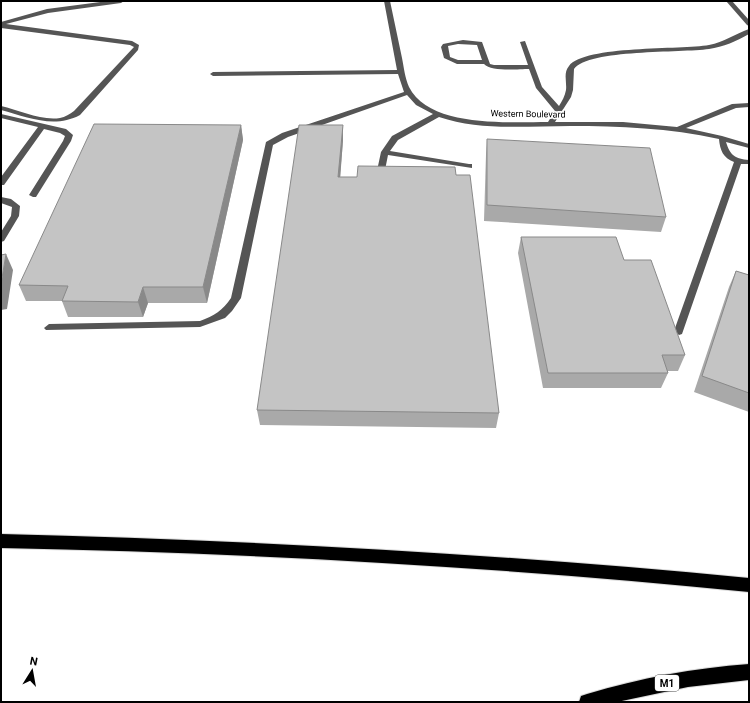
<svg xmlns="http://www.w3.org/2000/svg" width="750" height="703" viewBox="0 0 750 703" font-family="Roboto,sans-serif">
<rect width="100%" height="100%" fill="#fff"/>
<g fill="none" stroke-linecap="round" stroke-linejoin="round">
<defs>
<g id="highway">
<path d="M1,534c250,6 499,20 748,44v14c-249,-25 -498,-39 -748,-44z"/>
<path d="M749,664v16l-61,7 -71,15h-38l2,-6 6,-2c53,-16 107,-26 162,-30z"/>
</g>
</defs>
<use href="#highway" stroke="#dbdbdb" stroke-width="2"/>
<g fill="#555" fill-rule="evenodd">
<path d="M108,1h16l-3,2 -73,10 -42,11 126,17 7,4 -1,5 -58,65c-26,14 -53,2 -79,-5v-4c18,4 40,15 59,12 5,-1 10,-4 14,-7l60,-64 -4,-2 -129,-17v-6l46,-13z"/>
<path d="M384,1h6c4,19 8,38 12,57 2,10 3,20 7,29 20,41 101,35 139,35l7,-11 -19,-23 -7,-19c-11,0 -38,3 -45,-5h-27l-13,-6 -3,-11 2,-3 20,-4 19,2 8,22 4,1h34l-8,-23 5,-1 17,46 17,19c3,-5 6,-10 7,-16 1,-8 -3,-17 3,-24 16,-21 112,-16 140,-21 15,-3 26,-11 40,-16v5c-12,7 -26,13 -40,15 -28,4 -120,0 -135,20l-1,21 -2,7 -16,25h68l54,5 55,-23 17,-1v4l-13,1 -50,20 36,8 27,8v4l-23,-6c4,13 9,17 23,18v4h-8l-59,170 -3,1 -5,-4 60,-169c-11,-4 -14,-12 -15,-23 -50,-11 -99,-13 -149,-13 -43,0 -90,5 -131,-9l-41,23 -8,11 79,13h3v4l-84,-13 -5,25 -4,2h-3l-1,-2 6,-28 11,-16 41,-22 -17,-9 -9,-10 -119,42 -15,8 -32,153 -9,13 -7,7 -25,9 -154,3 -2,-2 5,-4 151,-3c14,-5 23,-11 31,-23l35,-156 16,-9 122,-41 -6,-18 -185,2 -3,-2 3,-2 184,-2zM458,44l19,1 5,15h-24l-8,-3 -2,-11z"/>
<path d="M726,1h6l17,19v6l-2,-1z"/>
<path d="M1,114l65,15 7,6 -2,6 -35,56h-3l-4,-2 34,-54 2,-5 -5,-3 -16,-4 -40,56h-3v-8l37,-50 -37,-9z"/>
<path d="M1,197l10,2 9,7 -1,10 -15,25 -3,1v-10l10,-16 1,-9 -11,-4z"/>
</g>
<use href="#highway" fill="#000" fill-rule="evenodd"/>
</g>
<g fill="#a9a9a9">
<path d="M241,125l2,15 -36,163h-59l-5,14h-75l-6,-16h-36l-7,-16z"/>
<path d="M343,125v15l-3,37h17l99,-2 43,238 -3,15 -236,-3 -3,-15z"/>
<path d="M487,139l179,78 -5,15 -177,-11 2,-67z"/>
<path d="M521,237l103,23 61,95 -7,16h-11l1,2 -7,15h-118l-25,-135z"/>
<path d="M736,271l13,4v137l-55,-20 35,-105z"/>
</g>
<g fill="#898989">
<path d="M241,125l2,15 -36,163 -4,-16z"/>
<path d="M343,125v15l-4,53 -1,-16z"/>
<path d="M6,254l7,16 -6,39 -6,1v-26z"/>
<path d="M143,287l5,16 -5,14 -5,-15z"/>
</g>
<g fill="#c4c4c4" stroke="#898989">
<path d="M94,124l147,1 -38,162h-60l-5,15 -76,-1 6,-15 -49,-1z"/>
<path d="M299,125h44l-5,52h19l1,-11 97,1 1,8h14l29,238 -242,-3z"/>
<path d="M487,139l163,9 16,69 -179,-12z"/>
<path d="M521,237h95l8,23h27l34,95h-23l6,18h-120z"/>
<path d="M6,254l-5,30v-29z"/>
<path d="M736,271l13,4v118l-47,-17z"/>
</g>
<g text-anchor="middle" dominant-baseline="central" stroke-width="3.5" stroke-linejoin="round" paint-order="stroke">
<g font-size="9" fill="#000" stroke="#fff">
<text transform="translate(528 114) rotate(1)">Western Boulevard</text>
</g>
<rect fill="#fff" stroke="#4c4c4c" stroke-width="1" x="655" y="675" width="24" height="16" rx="3"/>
<g font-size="10" font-weight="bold" fill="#000">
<text x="667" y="683">M1</text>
</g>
</g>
<rect width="750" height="703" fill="none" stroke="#000000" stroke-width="4"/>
<g transform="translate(32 671) rotate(11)" stroke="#ffffff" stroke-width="3" paint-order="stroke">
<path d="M0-3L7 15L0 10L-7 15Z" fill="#000000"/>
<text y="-6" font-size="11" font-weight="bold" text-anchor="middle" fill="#000000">N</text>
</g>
</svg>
